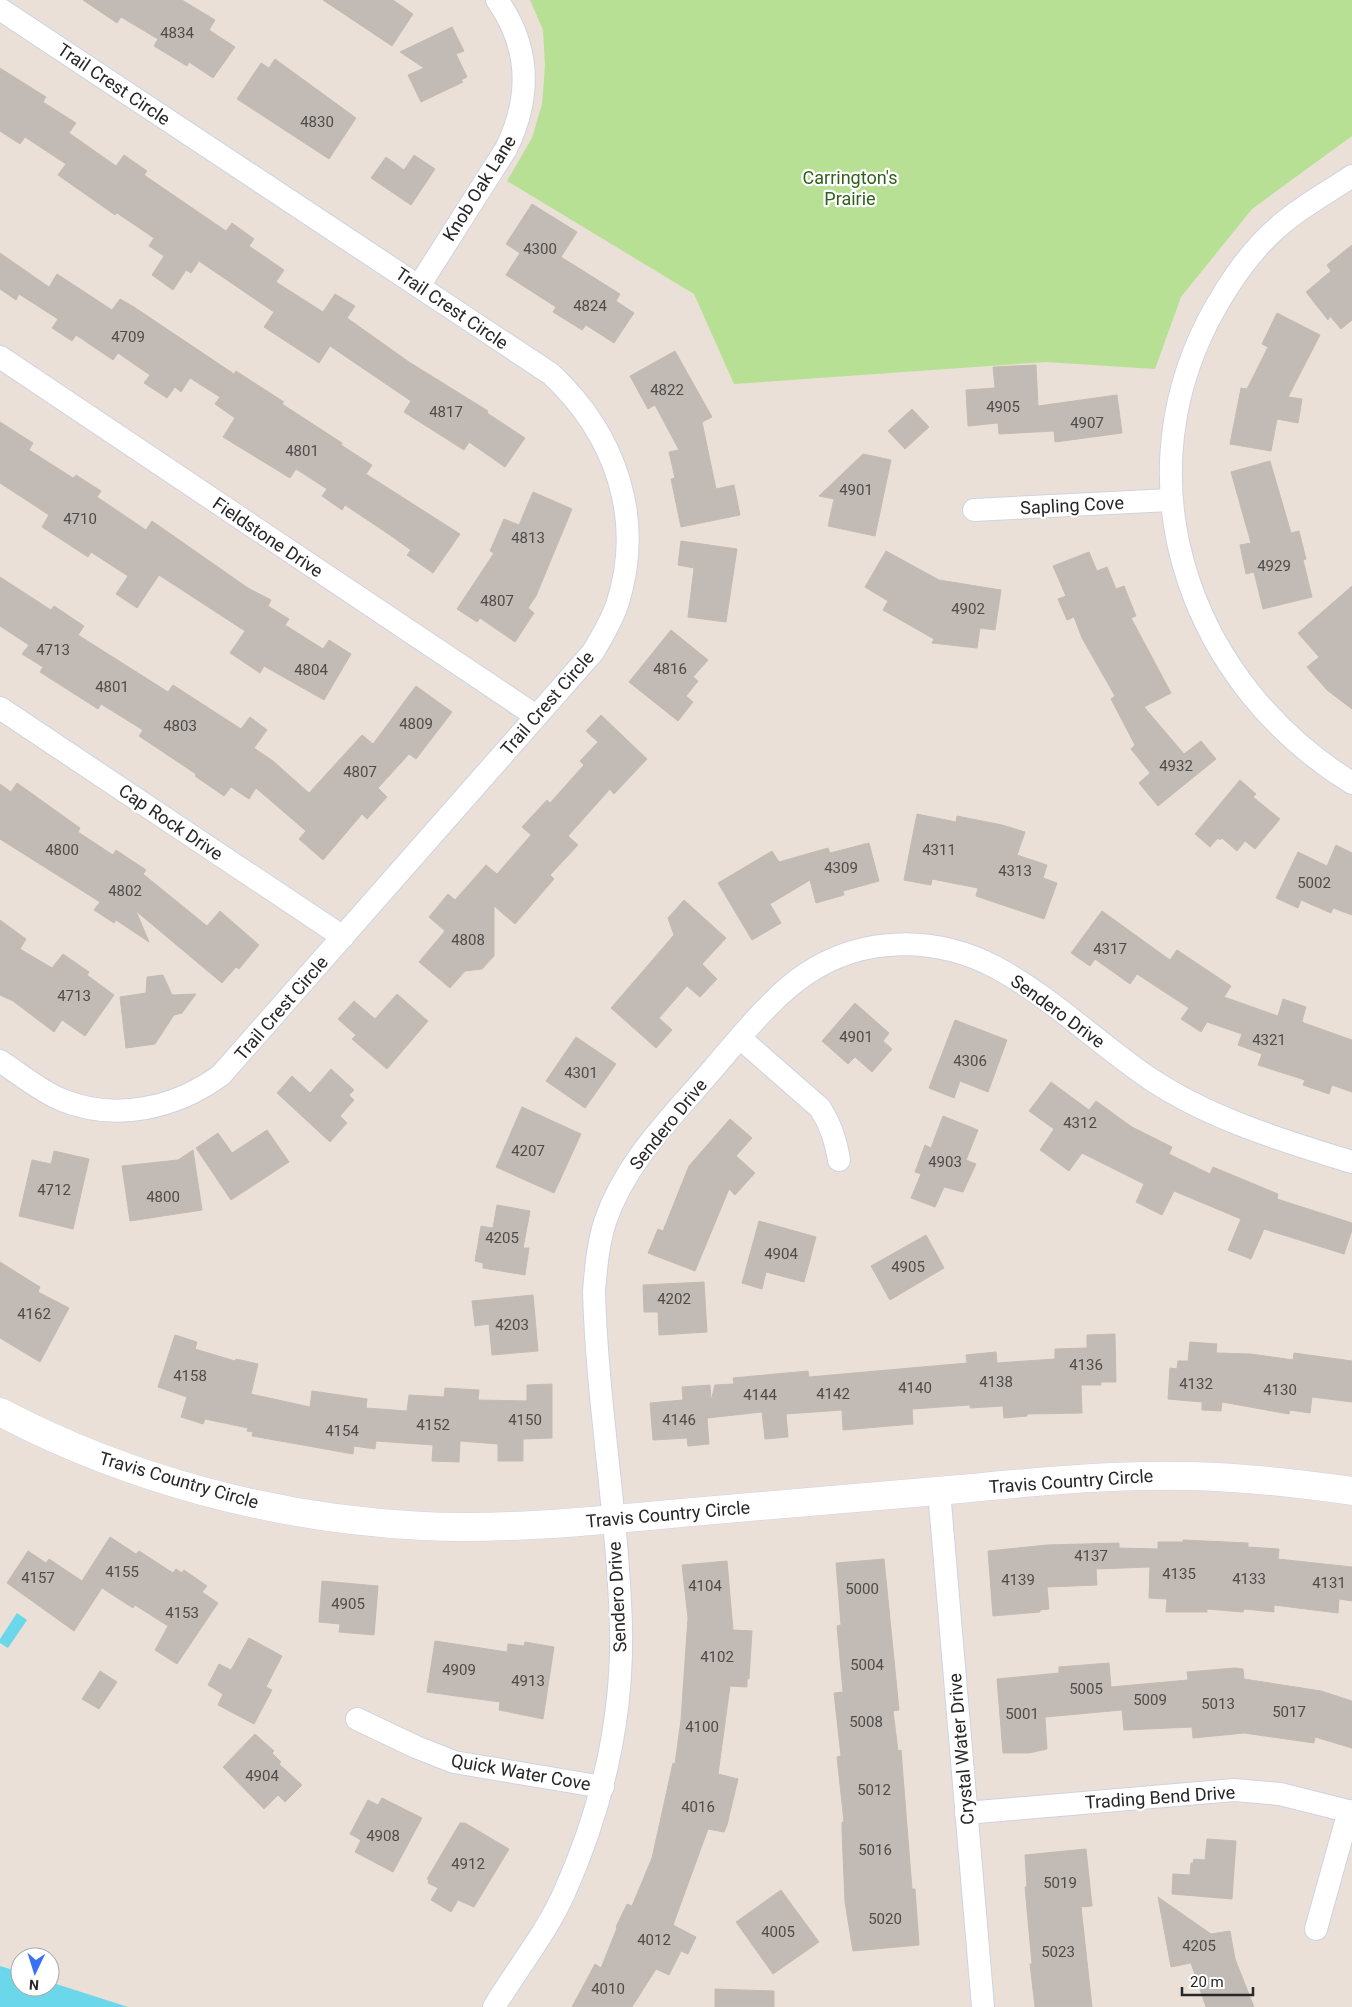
<svg xmlns="http://www.w3.org/2000/svg" width="1352" height="2007" viewBox="0 0 1352 2007" font-family="Roboto,sans-serif">
<rect width="100%" height="100%" fill="#eae0d8"/>
<path fill="#b7e095" d="M530,0h822v136l-100,73 -71,88 -26,72 -109,-7 -312,22 -40,-90 -187,-113 25,-43 10,-34 3,-38 -2,-36z"/>
<g fill="#6bd7eb">
<path d="M17,1613l10,7 -19,28 -8,-5v-4z"/>
<path d="M0,1966l20,6v15h30v-5l78,25h-128z"/>
</g>
<g fill="#c2bab5" stroke="#c4bcb2">
<path d="M83,0h99l33,20 -6,10 26,17 -22,31 -24,-16 -2,4 -33,-20 4,-7 -37,-22 -4,6z"/>
<path d="M323,0h70l20,14 -21,32z"/>
<path d="M452,27l12,24 -8,3 11,23 -6,3 2,2 -42,20 -13,-27 16,-7 -24,-16z"/>
<path d="M275,59l81,59 -27,41 -92,-60 24,-36 8,5z"/>
<path d="M0,68l46,29 -3,5 33,21 -7,10 47,33 8,-11 23,16 -3,4 82,56 6,-8 22,16 -5,7 35,24 -8,12 47,30 12,-18 20,12 -8,12 62,44 79,49 -1,2 38,25 -20,29 -36,-25 -5,8 -60,-38 7,-11 -81,-55 -11,17 -55,-36 10,-15 -75,-51 -8,12 -5,-3 -13,20 -21,-15 12,-19 -15,-10 5,-8 -37,-25 -2,2 -57,-40 8,-11 -41,-27 -5,7 -20,-13z"/>
<path d="M414,155l21,14 -24,36 -40,-27 15,-21 18,13z"/>
<path d="M532,204l45,28 -16,25 59,37 -4,7 18,12 -20,30 -28,-18 -4,5 -29,-18 3,-5 -50,-32 14,-22 -14,-9z"/>
<path d="M1352,245v75l-11,9 -11,-13 -2,4 -22,-28 25,-21 -4,-6z"/>
<path d="M0,253l49,34 8,-13 55,36 8,-11 14,8 100,67 2,-3 48,31 -2,2 60,39 -1,2 31,20 -6,9 94,60 -27,39 -26,-18 4,-5 -21,-15 -45,-30 -3,5 -20,-14 5,-7 -31,-20 -6,9 -67,-41 12,-19 -20,-14 5,-7 -30,-19 -9,14 -6,-5 -8,11 -23,-15 6,-8 -32,-22 -5,7 -37,-25 -4,6 -20,-13 6,-9 -39,-25 -3,6 -16,-11z"/>
<path d="M1277,313l43,22 -32,62 14,2 -4,24 -21,-4 -6,32 -41,-7 11,-56 6,1 21,-42 -6,-3z"/>
<path d="M675,351l37,66 -10,5 14,67 18,-4 6,30 -59,12 -10,-48 4,-1 -6,-26 10,-2 -24,-45 -7,4 -18,-33z"/>
<path d="M1036,365l2,41 79,-11 5,38 -67,9 -1,-11 -55,3 -1,-11 -30,3 -2,-36 29,-2 -2,-21z"/>
<path d="M912,409l17,18 -24,22 -17,-18z"/>
<path d="M0,422l33,21 -4,7 44,28 3,-3 25,16 -4,6 49,33 6,-9 96,67 23,12 -3,6 21,13 -4,6 38,24 6,-9 22,14 -27,46 -60,-34 -4,7 -30,-20 15,-22 -86,-56 -22,33 -21,-14 12,-18 -37,-24 -3,5 -46,-30 7,-12 -49,-32z"/>
<path d="M863,454l28,6 -16,76 -47,-10 6,-27 -15,-3z"/>
<path d="M1270,461l21,72 8,-2 7,28 -3,1 9,37 -49,12 -9,-37 -8,2 -6,-29 11,-2 -20,-71z"/>
<path d="M533,492l39,17 -36,87 -8,12 6,5 -19,29 -35,-24 -3,4 -20,-13 37,-56 -4,-2 14,-32 15,6z"/>
<path d="M681,541l56,8 -11,73 -38,-5 6,-49 -16,-3z"/>
<path d="M886,551l53,29 62,10 -6,40 -15,-2 -3,20 -45,-5 2,-4 -51,-29 5,-9 -23,-14z"/>
<path d="M1089,552l8,19 10,-4 9,22 8,-3 12,30 -5,2 40,75 -27,14 40,47 17,-13 15,18 -58,47 -19,-23 11,-10 -19,-24 4,-4 -24,-46 4,-3 -33,-58 -8,-21 -7,3 -9,-21 8,-3 -13,-30z"/>
<path d="M0,577l51,33 3,-4 30,20 -6,9 90,57 5,-7 68,44 9,-12 17,13 -13,18 19,13 36,32 53,-58 11,9 43,-58 36,26 -36,47 -7,-5 -31,34 9,9 -20,22 -5,-5 -39,46 -24,-21 7,-8 -50,-43 -7,11 -18,-12 -7,9 -29,-20 1,-2 -57,-38 4,-6 -42,-26 -3,5 -58,-37 3,-5 -21,-13 7,-9 -29,-19z"/>
<path d="M1352,586v123l-25,-19 -20,-23 12,-10 -21,-24z"/>
<path d="M671,630l37,30 -15,17 5,4 -12,15 7,6 -15,19 -49,-39z"/>
<path d="M601,715l46,44 -33,35 -4,-5 -42,47 10,9 -28,30 4,4 -39,45 -21,-18v50l-12,13 -17,2 -15,17 -31,-26 26,-31 -16,-14 19,-23 7,6 31,-35 11,9 34,-39 -9,-8 25,-27 3,3 34,-38 -4,-4 18,-19 -12,-11z"/>
<path d="M1240,780l16,14 -3,3 27,22 -25,30 -10,-8 -8,10 -15,-13 -2,2 -2,-2 -8,9 -15,-13z"/>
<path d="M17,783l63,45 -2,4 35,23 3,-5 30,20 -3,4 64,52 13,-15 39,34 -20,24 -3,-2 -14,16 -86,-72 13,31 -33,-22 -2,3 -20,-13 6,-8 -100,-63v-55l11,8z"/>
<path d="M917,814l39,8 1,-6 45,9 23,7 -8,23 30,10 -4,13 14,5 -13,36 -68,-23 2,-8 -46,-9 -1,6 -27,-5z"/>
<path d="M869,843l10,38 -36,10 1,4 -28,8 -6,-23 -40,24 11,19 -29,17 -34,-57 54,-32 7,11 49,-14 2,5z"/>
<path d="M1336,845l16,8v62l-19,-7 -2,5 -30,-13 -3,8 -22,-10 22,-46 29,14z"/>
<path d="M684,900l42,38 -24,26 15,15 -17,18 -13,-11 -28,32 13,12 -16,18 -45,-40 63,-73 -6,-17z"/>
<path d="M1102,911l68,49 7,-10 54,36 -7,11 54,19 5,-17 23,8 -4,14 2,2 48,17v52l-20,-7 -3,9 -26,-9 2,-5 -47,-15 4,-11 -24,-9 4,-11 -35,-12 -6,10 -20,-13 8,-11 -52,-34 -7,10 -35,-25 -5,7 -19,-13z"/>
<path d="M0,920l26,19 -6,10 32,19 11,-14 26,18 -2,3 27,20 -29,41 -23,-16 -8,12 -41,-31 -13,-6z"/>
<path d="M163,975l9,20 24,-1 -14,19 -8,2 -19,29 -29,4 -6,-51 26,-4 1,-16z"/>
<path d="M397,994l31,27 -41,48 -35,-30 4,-4 -18,-16 16,-18 21,18z"/>
<path d="M855,1003l34,30 -6,8 9,8 -20,23 -17,-15 -7,7 -26,-23z"/>
<path d="M955,1020l52,20 -19,52 -28,-11 -6,17 -25,-10z"/>
<path d="M576,1037l40,27 -31,44 -39,-27z"/>
<path d="M331,1069l23,21 -5,5 5,5 -14,16 7,7 -17,19 -53,-49 15,-17 18,17z"/>
<path d="M1051,1082l38,28 7,-9 36,26 40,20 -3,7 41,20 3,-7 65,27 -1,5 75,24v7l-8,24 -80,-25 -13,30 -23,-9 13,-31 -67,-28 -12,24 -26,-13 8,-18 -62,-31 -13,18 -29,-21 14,-21 -25,-18z"/>
<path d="M522,1107l59,27 -27,59 -58,-26z"/>
<path d="M943,1116l35,14 -12,30 10,4 -13,28 -19,-5 -9,20 -24,-9 10,-24 -6,-2 10,-27 6,3z"/>
<path d="M730,1119l22,19 -16,18 19,17 -20,22 -6,-6 -34,82 -47,-18 10,-24 5,2 26,-65z"/>
<path d="M267,1130l22,32 -58,38 -35,-52 22,-15 14,20z"/>
<path d="M193,1150l9,60 -72,11 -8,-55 56,-6z"/>
<path d="M54,1151l35,8 -16,70 -54,-13 13,-56 19,4z"/>
<path d="M497,1205l33,6 -7,37h6l-4,27 -42,-7v-5l-8,-2 6,-35 12,2z"/>
<path d="M759,1221l57,16 -12,45 -38,-10 -4,17 -20,-6z"/>
<path d="M926,1235l18,33 -54,32 -19,-34z"/>
<path d="M0,1262l40,25 -2,5 31,16 -29,54 -40,-24z"/>
<path d="M704,1282l3,50 -48,3 -1,-23h-14l-1,-27z"/>
<path d="M533,1295l5,56 -46,4 -3,-31 -14,2 -3,-25z"/>
<path d="M1115,1334l1,48h-15v3h-20l1,28 -55,1v2l-23,2 -1,-12 -33,2v-3l-58,4 1,15 -70,6 -1,-20 -56,4 2,23 -23,2 -3,-27 -55,6 2,26 -21,2 -1,-8 -34,2 -3,-37 33,-3 -1,-13 28,-2 1,16 4,-16 19,-1 -1,-6 75,-7 1,6 158,-14 -1,-8 30,-3 1,11 58,-4v-10l32,-1v-13z"/>
<path d="M175,1335l22,7 -2,7 40,12 1,-2 22,5 -7,30 59,13 2,-16 55,8 -1,9 41,3 2,-16 35,2 1,-9 34,2 -1,10 49,1v-16l25,-1v54l-29,1v22h-25v-17l-38,-3 -1,21 -27,-1 1,-16 -57,-4 -1,8 -21,-3 -1,8 -101,-18 1,-4 -6,-1 1,-3 -43,-9 -2,5 -22,-7 6,-20 -29,-10z"/>
<path d="M1190,1342l27,2 -1,9 35,1 42,6 1,-7 58,8v41l-40,-5 -2,16 -20,-3 -1,4 -67,-12 -1,9 -19,-1v-8l-34,-3 2,-31 7,1 1,-8h10z"/>
<path d="M110,1537l26,17 3,-3 34,22 3,-4 6,4 2,-3 23,16 -5,6 16,11 -41,61 -22,-14 13,-24 -33,-21 -2,3 -31,-20 -28,43 -67,-48 21,-32 18,12 3,-4 33,22z"/>
<path d="M1183,1540l65,3v4l31,2 -1,10 74,8v34l-13,-2 -1,14 -64,-8v7l-30,-3 -1,3 -36,-3v3h-41l1,-13 -18,-1 1,-31 -54,2 1,16 -50,2 2,22 -9,1v2l-47,4 -5,-65 59,-6 72,-2v5l39,1v-7h25z"/>
<path d="M884,1559l15,151 -6,1 5,40 3,-1 11,139h3l4,56 -66,6 -8,-49 -3,-71v-9h2l-7,-65 4,-1 -7,-63 9,-1 -6,-66 4,-1 -5,-62z"/>
<path d="M727,1561l6,69 19,1 -3,48h-2v8l-17,-1 -12,88 20,5 -11,46 -3,7 -16,-3 -35,96 23,12 -8,17 -7,-3 -12,24 -13,-6 -24,38h-60l23,-43 6,4 16,-40 -1,-1 11,-23 5,2 20,-48 21,-95 2,1 6,-44 7,-102 -6,-53z"/>
<path d="M322,1581l56,5 -4,49 -35,-3 1,-8 -21,-2z"/>
<path d="M249,1638l33,18 -16,31 6,3 -18,34 -36,-19 5,-11 -15,-9 11,-21 12,6z"/>
<path d="M435,1641l72,11 1,-8 16,2 1,-4 29,5 -11,72 -44,-9 1,-8 -73,-10z"/>
<path d="M1109,1663l2,24 77,-7 -1,-8 48,-4 8,1 1,10 77,12 31,10v47l-37,-11 -1,6 -70,-10 -51,5 -1,-11 -68,3 -2,-20 -77,7 2,32 -18,4h-26l-6,-74 62,-6v-6z"/>
<path d="M100,1671l17,11 -18,27 -17,-10z"/>
<path d="M255,1734l19,17 -2,2 9,9 -2,2 23,21 -17,17 -7,-7 -14,14 -41,-42z"/>
<path d="M382,1798l40,20 -29,54 -38,-20 6,-12 -11,-6 18,-34 10,5z"/>
<path d="M460,1823h5l44,26 -35,58 -16,-7 -7,12 -20,-12 7,-12 -10,-5 1,-3 -2,-1z"/>
<path d="M1207,1839l29,2 -4,58 -60,-5 1,-20 17,1 1,-12h2l1,-4 11,1z"/>
<path d="M1086,1849l6,57 -11,1 11,100h-57l-5,-43h2l-7,-77h2l-2,-32z"/>
<path d="M781,1890l38,52 -46,32 -37,-52z"/>
<path d="M1158,1897l53,37 19,-3 5,28 19,48h-48l-15,-44 -20,4z"/>
<path d="M715,1989l59,2v16h-59z"/>
</g>
<g fill="none" stroke-linecap="round" stroke-linejoin="round">
<defs>
<g id="minor">
<path d="M0,9l551,365c65,61 94,145 66,231 -6,17 -15,32 -24,47l-372,423c-45,33 -105,47 -159,25 -22,-9 -42,-26 -62,-39"/>
<path d="M1352,176c-25,17 -52,31 -74,51 -29,25 -52,60 -70,94 -87,170 -14,365 144,462"/>
<path d="M419,286l87,-137c25,-51 25,-101 -9,-149"/>
<path d="M0,357l536,359"/>
<path d="M974,510l196,-10"/>
<path d="M0,708l343,229"/>
<path d="M740,1038l80,70c11,17 16,32 19,52"/>
<path d="M939,1491l44,516"/>
<path d="M357,1719l59,28 38,15 149,25"/>
<path d="M966,1813l268,-23 46,4 72,18"/>
<path d="M1316,1929l33,-118"/>
<path d="M494,2007c23,-38 53,-75 71,-116 37,-83 58,-173 56,-264 -3,-112 -24,-224 -27,-336 2,-23 4,-47 11,-69 21,-63 72,-110 113,-159 25,-29 56,-68 88,-89 58,-39 131,-38 191,-6 54,29 104,78 155,112 61,40 132,61 200,82"/>
</g>
<path id="tertiary" d="M0,1412c129,68 278,107 423,114 90,4 180,-6 269,-14 89,-8 179,-15 268,-23 76,-7 151,-15 227,-13 56,1 110,7 165,15"/>
</defs>
<use href="#minor" stroke="#ced3e0" stroke-width="24"/>
<use href="#tertiary" stroke="#ced3e0" stroke-width="29"/>
<use href="#minor" stroke="#fff" stroke-width="22"/>
<use href="#tertiary" stroke="#fff" stroke-width="28"/>
</g>
<g text-anchor="middle" dominant-baseline="central" stroke-width="4.5" stroke-linejoin="round" paint-order="stroke">
<g font-size="15" fill="#4e4c4a">
<text x="177" y="33">4834</text>
<text x="317" y="122">4830</text>
<text x="540" y="249">4300</text>
<text x="590" y="306">4824</text>
<text x="128" y="337">4709</text>
<text x="667" y="390">4822</text>
<text x="1003" y="407">4905</text>
<text x="446" y="412">4817</text>
<text x="1087" y="423">4907</text>
<text x="302" y="451">4801</text>
<text x="856" y="490">4901</text>
<text x="80" y="519">4710</text>
<text x="528" y="538">4813</text>
<text x="1274" y="566">4929</text>
<text x="497" y="601">4807</text>
<text x="968" y="609">4902</text>
<text x="53" y="650">4713</text>
<text x="670" y="669">4816</text>
<text x="311" y="670">4804</text>
<text x="112" y="687">4801</text>
<text x="416" y="724">4809</text>
<text x="180" y="726">4803</text>
<text x="1176" y="766">4932</text>
<text x="360" y="772">4807</text>
<text x="62" y="850">4800</text>
<text x="939" y="850">4311</text>
<text x="841" y="868">4309</text>
<text x="1015" y="871">4313</text>
<text x="1314" y="883">5002</text>
<text x="125" y="891">4802</text>
<text x="468" y="940">4808</text>
<text x="1110" y="949">4317</text>
<text x="74" y="996">4713</text>
<text x="856" y="1037">4901</text>
<text x="1269" y="1040">4321</text>
<text x="970" y="1061">4306</text>
<text x="581" y="1073">4301</text>
<text x="1080" y="1123">4312</text>
<text x="528" y="1151">4207</text>
<text x="945" y="1162">4903</text>
<text x="54" y="1190">4712</text>
<text x="163" y="1197">4800</text>
<text x="502" y="1238">4205</text>
<text x="781" y="1254">4904</text>
<text x="908" y="1267">4905</text>
<text x="674" y="1299">4202</text>
<text x="34" y="1314">4162</text>
<text x="512" y="1325">4203</text>
<text x="1086" y="1365">4136</text>
<text x="190" y="1376">4158</text>
<text x="996" y="1382">4138</text>
<text x="1196" y="1384">4132</text>
<text x="915" y="1388">4140</text>
<text x="1280" y="1390">4130</text>
<text x="833" y="1394">4142</text>
<text x="760" y="1395">4144</text>
<text x="525" y="1420">4150</text>
<text x="679" y="1420">4146</text>
<text x="433" y="1425">4152</text>
<text x="342" y="1431">4154</text>
<text x="1091" y="1556">4137</text>
<text x="122" y="1572">4155</text>
<text x="1179" y="1574">4135</text>
<text x="38" y="1578">4157</text>
<text x="1249" y="1579">4133</text>
<text x="1018" y="1580">4139</text>
<text x="1329" y="1583">4131</text>
<text x="705" y="1586">4104</text>
<text x="862" y="1589">5000</text>
<text x="348" y="1604">4905</text>
<text x="182" y="1613">4153</text>
<text x="717" y="1657">4102</text>
<text x="867" y="1665">5004</text>
<text x="459" y="1670">4909</text>
<text x="528" y="1681">4913</text>
<text x="1086" y="1689">5005</text>
<text x="1150" y="1700">5009</text>
<text x="1218" y="1704">5013</text>
<text x="1289" y="1712">5017</text>
<text x="1022" y="1714">5001</text>
<text x="866" y="1722">5008</text>
<text x="702" y="1727">4100</text>
<text x="262" y="1776">4904</text>
<text x="874" y="1790">5012</text>
<text x="698" y="1807">4016</text>
<text x="383" y="1836">4908</text>
<text x="875" y="1850">5016</text>
<text x="468" y="1864">4912</text>
<text x="1060" y="1883">5019</text>
<text x="885" y="1919">5020</text>
<text x="778" y="1932">4005</text>
<text x="654" y="1940">4012</text>
<text x="1199" y="1946">4205</text>
<text x="1058" y="1952">5023</text>
<text x="608" y="1989">4010</text>
</g>
<g font-size="18" fill="#272727" stroke="#fff">
<text transform="translate(114 84) rotate(34)">Trail Crest Circle</text>
<text transform="translate(479 188) rotate(-58)">Knob Oak Lane</text>
<text transform="translate(452 308) rotate(34)">Trail Crest Circle</text>
<text transform="translate(1072 505) rotate(-3)">Sapling Cove</text>
<text transform="translate(268 537) rotate(34)">Fieldstone Drive</text>
<text transform="translate(547 703) rotate(-49)">Trail Crest Circle</text>
<text transform="translate(171 822) rotate(34)">Cap Rock Drive</text>
<text transform="translate(281 1008) rotate(-49)">Trail Crest Circle</text>
<text transform="translate(1058 1011) rotate(36)">Sendero Drive</text>
<text transform="translate(668 1124) rotate(-51)">Sendero Drive</text>
<text transform="translate(179 1480) rotate(16)">Travis Country Circle</text>
<text transform="translate(1071 1481) rotate(-4)">Travis Country Circle</text>
<text transform="translate(668 1514) rotate(-5)">Travis Country Circle</text>
<text transform="translate(617 1597) rotate(-93)">Sendero Drive</text>
<text transform="translate(961 1749) rotate(-95)">Crystal Water Drive</text>
<text transform="translate(521 1772) rotate(10)">Quick Water Cove</text>
<text transform="translate(1160 1797) rotate(-4)">Trading Bend Drive</text>
</g>
<g font-size="18" fill="#30611a" stroke="#fff">
<text x="850" y="177">Carrington's<tspan x="850" dy="21">Prairie</tspan></text>
</g>
</g>
<g transform="translate(35 1972) rotate(184)"><circle r="24" fill="#ffffff" stroke="#a9a9a9"/>
<path d="M0-4L9 19L0 12L-9 19Z" fill="#3971f6"/>
<text y="-8" font-size="14" font-weight="bold" text-anchor="middle" fill="#272727">N</text>
</g>
<path d="M1182 1987v8h71v-8" fill="none" stroke="#272727" stroke-width="2.5"/>
<text x="1190" y="1987" font-size="15" fill="#272727" stroke="#ffffff" stroke-width="4" paint-order="stroke">20 m</text>
</svg>
